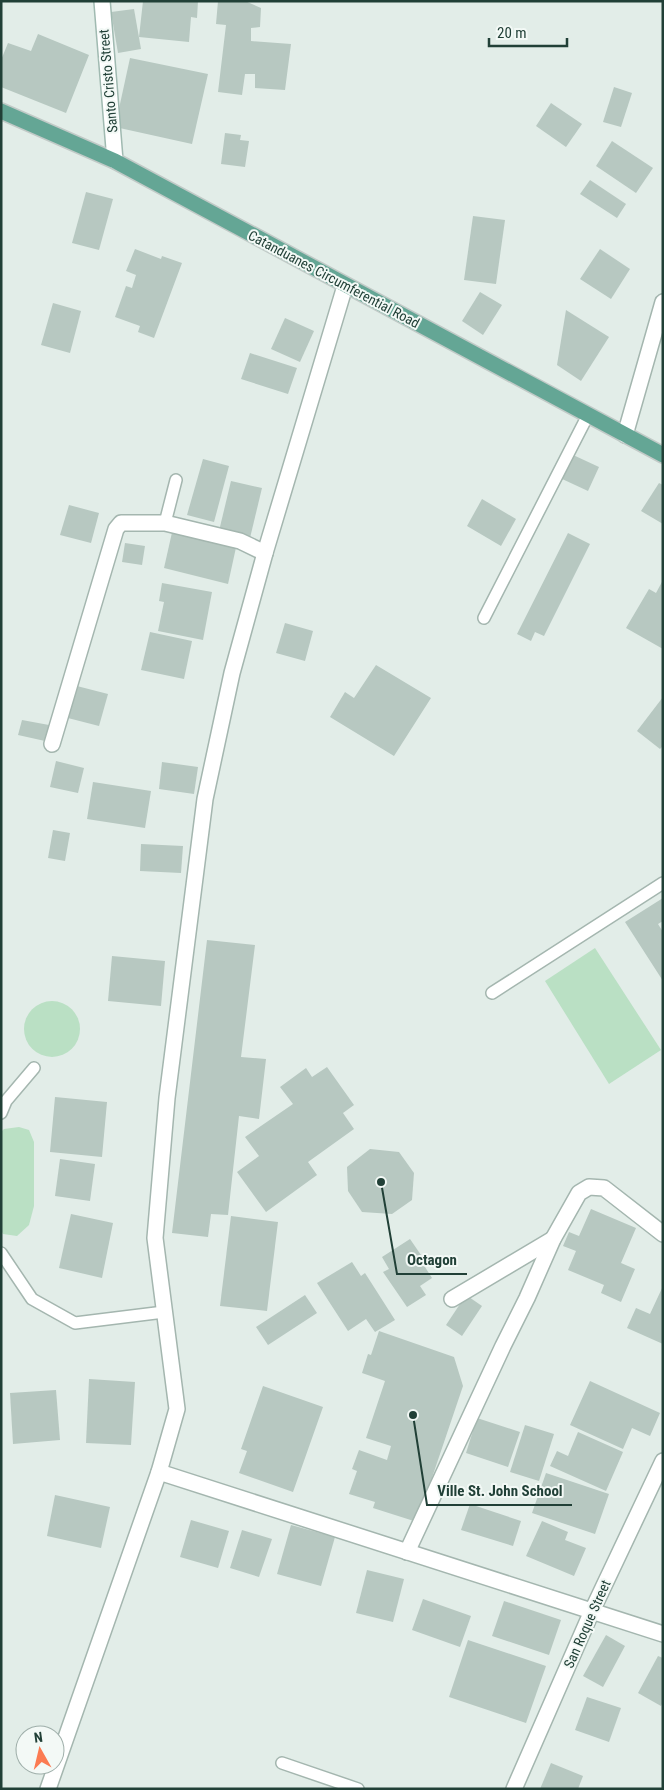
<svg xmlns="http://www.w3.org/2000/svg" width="664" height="1790" viewBox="0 0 664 1790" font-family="'Roboto Condensed',sans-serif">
<rect width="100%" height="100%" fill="#e2ede8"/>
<g fill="#bae0c4">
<path d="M595,948l66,102 -52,34 -64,-103z"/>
<circle cx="52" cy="1029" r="28"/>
<path d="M19,1127l10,3 5,12v64l-5,19 -12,11 -14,-2 -2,-4v-98l3,-3z"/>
</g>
<g fill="#b7c8c1">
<path d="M143,1h55l-1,17 -6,-1 -2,25 -50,-5z"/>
<path d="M218,1h27l16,7 -1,19 -9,1v13l40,3 -6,46 -30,-2v-14h-10l-3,21 -24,-3 8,-67 -10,-1z"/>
<path d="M134,9l7,40 -23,4 -7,-41z"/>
<path d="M38,34l51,21 -23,58 -65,-26v-27l7,-17 23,8z"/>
<path d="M130,58l78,16 -16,70 -77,-17z"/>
<path d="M614,87l18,6 -11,34 -18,-5z"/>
<path d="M551,103l31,21 -16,23 -30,-21z"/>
<path d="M225,133l16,2 -1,5 9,1 -4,26 -24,-3z"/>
<path d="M612,141l41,27 -17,25 -40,-27z"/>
<path d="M590,180l36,24 -9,14 -37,-24z"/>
<path d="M86,192l27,7 -14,51 -27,-7z"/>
<path d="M473,216l32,4 -9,64 -32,-4z"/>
<path d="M135,249l26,10 1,-3 20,7 -28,75 -16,-6 2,-6 -25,-9 11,-31 6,2 4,-13 -10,-4z"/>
<path d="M600,249l30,20 -19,30 -31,-20z"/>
<path d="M480,292l22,13 -19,30 -21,-14z"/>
<path d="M53,303l28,8 -11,42 -29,-8z"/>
<path d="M566,310l43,27 -28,44 -24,-16z"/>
<path d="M285,318l29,13 -14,31 -29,-13z"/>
<path d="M250,353l47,15 -9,26 -47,-15z"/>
<path d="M571,454l28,13 -11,24 -28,-13z"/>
<path d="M203,459l26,7 -15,56 -27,-7z"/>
<path d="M231,481l31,7 -12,50 -31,-7z"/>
<path d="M659,483l4,2v39l-22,-13z"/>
<path d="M482,499l34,20 -15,27 -34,-20z"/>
<path d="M69,505l30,8 -8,30 -31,-8z"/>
<path d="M173,528l64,15 -9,41 -64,-16z"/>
<path d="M568,533l22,11 -46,92 -9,-4 -4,9 -14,-7z"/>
<path d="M125,543l20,3 -3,19 -20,-3z"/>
<path d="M663,580v69l-37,-21 23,-39 7,4z"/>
<path d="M162,583l50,9 -9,48 -45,-9 6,-29 -5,-1z"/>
<path d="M285,623l28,8 -8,30 -29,-8z"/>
<path d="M150,632l42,9 -8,38 -43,-9z"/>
<path d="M376,665l55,33 -37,58 -64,-39 15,-25 9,6z"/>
<path d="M73,685l35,9 -9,32 -35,-9z"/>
<path d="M663,697v49l-3,3 -23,-18z"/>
<path d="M22,720l27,5 -4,16 -27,-6z"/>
<path d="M56,761l28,7 -6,25 -28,-6z"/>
<path d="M162,762l36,5 -4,27 -35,-5z"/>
<path d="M93,782l58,9 -6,37 -58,-9z"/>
<path d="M53,830l17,3 -5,28 -17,-3z"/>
<path d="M141,844l42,2 -2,27 -41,-2z"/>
<path d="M663,898v23l-5,3 5,8v49l-38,-59z"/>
<path d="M207,940l48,5 -14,112 25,2 -7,60 -20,-3 -11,99 -17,-1 -3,23 -36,-4z"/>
<path d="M112,956l53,5 -4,45 -53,-5z"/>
<path d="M327,1067l27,38 -11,8 11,16 -46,33 9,13 -51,37 -29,-40 22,-16 -14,-19 48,-33 -13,-17 26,-19 6,9z"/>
<path d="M55,1097l52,5 -5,55 -52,-5z"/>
<path d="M370,1149l29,3 15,21 -2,27 -20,14 -30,-2 -14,-21 -1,-24z"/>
<path d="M60,1159l35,5 -5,37 -35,-5z"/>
<path d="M591,1209l45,19 -15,35 14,6 -14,33 -20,-9 3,-8 -36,-15 8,-19 -13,-5 6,-14 10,4z"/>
<path d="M71,1214l42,9 -11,55 -43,-10z"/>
<path d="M231,1216l47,6 -11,89 -47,-5z"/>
<path d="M410,1239l11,16 -3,1 14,22 -12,8 6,9 -19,12 -24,-35 6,-3 -7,-12z"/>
<path d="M352,1262l9,14 4,-3 30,47 -20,12 -9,-13 -18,12 -31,-48z"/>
<path d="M663,1286v58l-36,-16 9,-20 14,6z"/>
<path d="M305,1295l12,18 -49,32 -12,-18z"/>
<path d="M466,1295l16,11 -20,30 -16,-11z"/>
<path d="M379,1331l75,26 9,29 -46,136 -44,-14 2,-6 -26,-8 8,-23 -5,-2 7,-19 28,10 4,-14 -25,-8 19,-57 -23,-8 6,-19 3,1z"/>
<path d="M89,1379l46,3 -4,63 -45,-2z"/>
<path d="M590,1381l70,32 -10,23 -18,-8 -9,21 -53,-24z"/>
<path d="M263,1386l60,21 -30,85 -54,-19 8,-22 -6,-2z"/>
<path d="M56,1390l4,50 -47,4 -3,-51z"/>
<path d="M477,1418l43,14 -12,35 -42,-14z"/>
<path d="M525,1425l29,9 -15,47 -29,-9z"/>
<path d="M578,1432l45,20 -17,39 -56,-25 7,-15 11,5z"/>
<path d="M546,1473l63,21 -14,40 -63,-21z"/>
<path d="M55,1495l55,12 -9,41 -54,-12z"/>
<path d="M470,1504l51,17 -8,25 -52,-16z"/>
<path d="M191,1520l38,11 -11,37 -38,-11z"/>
<path d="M542,1521l26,11 -3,8 21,8 -12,28 -48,-20z"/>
<path d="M291,1525l44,12 -14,49 -44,-12z"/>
<path d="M242,1530l30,9 -13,38 -29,-9z"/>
<path d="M367,1570l37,9 -11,43 -37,-9z"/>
<path d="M423,1599l48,17 -11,31 -48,-17z"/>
<path d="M504,1601l57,19 -12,35 -57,-19z"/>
<path d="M606,1635l19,11 -22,41 -20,-11z"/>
<path d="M468,1640l78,26 -20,57 -77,-26z"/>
<path d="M658,1656l5,2v44l-2,4 -23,-13z"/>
<path d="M587,1697l34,11 -12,34 -34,-12z"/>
<path d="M551,1763l32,13 -5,13h-38z"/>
</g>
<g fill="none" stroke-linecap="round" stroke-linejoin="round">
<defs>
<g id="lane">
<path d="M165,523l11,-43"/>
<path d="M484,618l104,-203"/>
<path d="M492,993l171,-110"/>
<path d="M1,1113l5,-12 28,-33"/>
<path d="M1,1253l31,46 43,24 89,-11"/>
<path d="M282,1763l76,26"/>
</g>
<g id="street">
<path d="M625,435l38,-133"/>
<path d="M52,744l64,-215 5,-6h44l75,18 25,12"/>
<path d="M452,1299l101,-60"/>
<path d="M159,1472l504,162"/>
<path d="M407,1552l96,-206 24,-48 26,-59 26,-46 10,-6 15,1 59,46"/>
<path d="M48,1789l111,-317 18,-63 -22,-171 12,-140 38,-299 27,-126 33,-120 80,-267"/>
<path d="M514,1789l78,-178 71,-150"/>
</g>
<path id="secondary" d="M102,1l13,160"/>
<path id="primary" d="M1,111l114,50 548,294"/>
</defs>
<use href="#lane" stroke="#a4b6af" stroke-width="14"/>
<use href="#street" stroke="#a4b6af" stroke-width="18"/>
<use href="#secondary" stroke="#a0bab1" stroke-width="18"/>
<use href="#primary" stroke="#c1cac7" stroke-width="18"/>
<use href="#lane" stroke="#fff" stroke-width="11"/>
<use href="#street" stroke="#fff" stroke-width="15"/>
<use href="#secondary" stroke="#fff" stroke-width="15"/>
<use href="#primary" stroke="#64a695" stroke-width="15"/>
</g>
<g text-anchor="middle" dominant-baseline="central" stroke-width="4" stroke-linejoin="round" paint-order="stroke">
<g font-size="14" fill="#214037" stroke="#f3f9f6">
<text transform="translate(108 81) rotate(-95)">Santo Cristo Street</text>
<text transform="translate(334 279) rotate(28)">Catanduanes Circumferential Road</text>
<text transform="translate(587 1624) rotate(-66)">San Roque Street</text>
</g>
</g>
<path fill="none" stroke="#214037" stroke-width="2" d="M381 1182L397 1274H467M413 1415L427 1505H572"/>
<g fill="#214037" stroke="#f3f9f6" stroke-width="2">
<circle cx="381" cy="1182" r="5"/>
<circle cx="413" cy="1415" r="5"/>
</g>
<g font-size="15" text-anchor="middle" font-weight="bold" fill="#214037" stroke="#f3f9f6" stroke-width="4" stroke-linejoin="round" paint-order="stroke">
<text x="432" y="1265">Octagon</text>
<text x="500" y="1496">Ville St. John School</text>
</g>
<rect width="664" height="1790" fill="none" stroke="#214037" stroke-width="5"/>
<g transform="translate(40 1750) rotate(352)"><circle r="24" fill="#f3f9f6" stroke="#9fafaa"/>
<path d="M0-4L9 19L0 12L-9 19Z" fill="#fb7b52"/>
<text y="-8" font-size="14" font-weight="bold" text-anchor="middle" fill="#214037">N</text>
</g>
<path d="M489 38v8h78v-8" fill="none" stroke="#214037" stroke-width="2.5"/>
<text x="497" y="38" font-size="15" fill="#214037" stroke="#f3f9f6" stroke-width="4" paint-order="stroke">20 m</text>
</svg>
